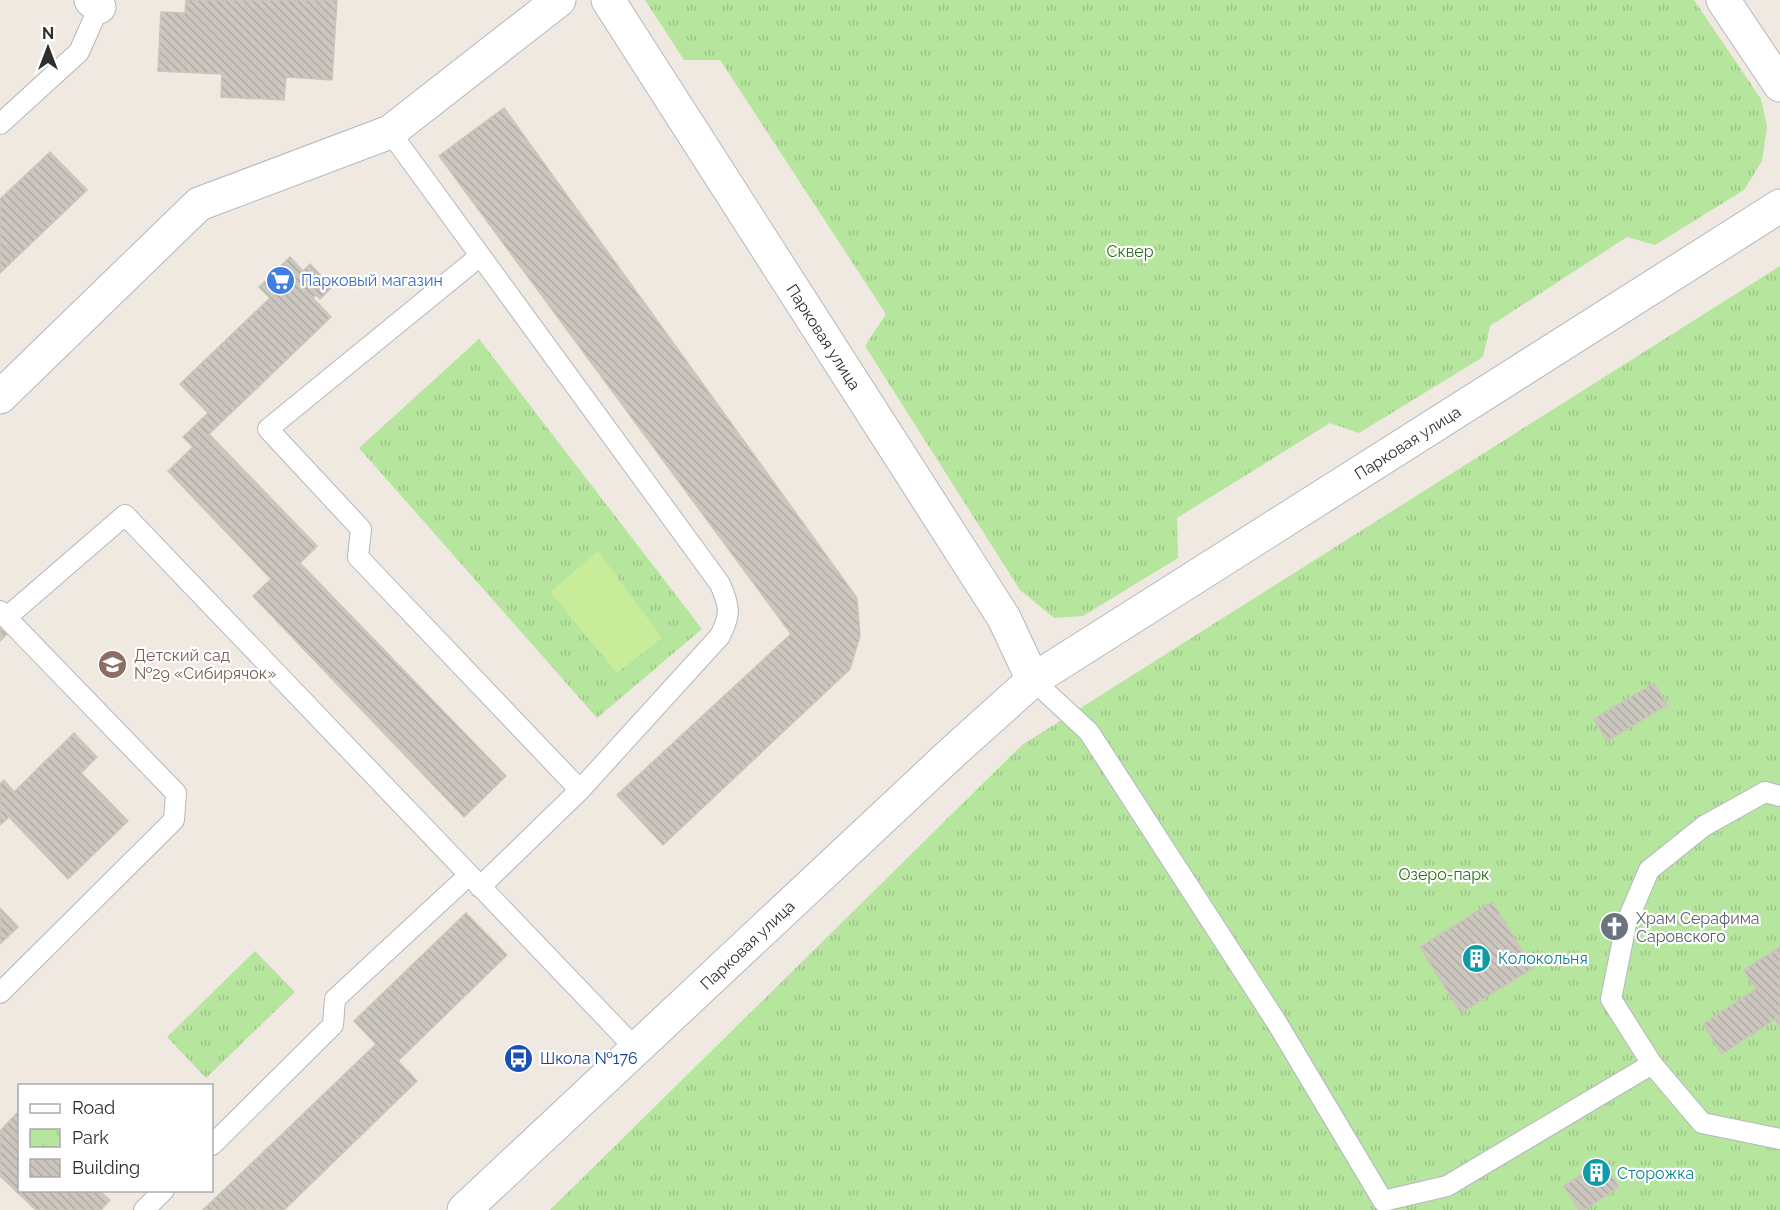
<svg xmlns="http://www.w3.org/2000/svg" width="1780" height="1210" viewBox="0 0 1780 1210" font-family="Raleway,sans-serif">
<defs>
<pattern id="park-tufts" width="24" height="20" patternUnits="userSpaceOnUse" patternTransform="scale(1.5)"><rect width="24" height="20" fill="#b6e59e"/><path d="M3 7l-1-3M5 7V3M7 7l1-3M15 17l-1-3M17 17v-4M19 17l1-3" fill="none" stroke="#9dc588"/></pattern>
<pattern id="building-back-hatch" width="6" height="6" patternUnits="userSpaceOnUse" patternTransform="scale(1.5)"><rect width="6" height="6" fill="#cbc7bf"/><path d="M-1 5l2 2M0 0l6 6M5-1l2 2" fill="none" stroke="#afaba4"/></pattern>
</defs>
<rect width="100%" height="100%" fill="#efe9e1"/>
<g fill="url(#park-tufts)">
<path d="M645,0h1049l67,99 6,28 -5,34 -18,29 -89,55 -28,-8 -137,89 -7,31 -124,76 -29,-10 -153,95 1,40 -95,58 -29,2 -34,-28 -155,-244 21,-32 -166,-254h-36z"/>
<path d="M1780,266v944h-1230l472,-465z"/>
<path d="M479,339l223,290 -105,89 -238,-270z"/>
<path d="M255,951l40,41 -89,86 -39,-41z"/>
</g>
<path fill="#c9ec9a" d="M598,551l64,87 -45,35 -67,-81z"/>
<g fill="url(#building-back-hatch)" stroke="#cbc5ba" stroke-width="1.5">
<path d="M186,0h151l-5,80 -46,-3 -2,23 -63,-3 1,-23 -64,-3 3,-59 24,1z"/>
<path d="M504,108l353,490 3,38 -10,33 -187,176 -46,-50 174,-161 -352,-478z"/>
<path d="M50,152l37,38 -87,83v-74z"/>
<path d="M290,257l13,14 7,-7 22,23 -12,12 -4,-4 -3,3 18,19 -122,117 108,112 -17,17 206,213 -42,41 -211,-221 18,-17 -103,-108 25,-24 -10,-10 25,-24 -28,-29 90,-86 -11,-11z"/>
<path d="M0,622l9,10 -9,9z"/>
<path d="M1654,683l13,22 -60,36 -13,-22z"/>
<path d="M74,733l23,24 -16,16 47,48 -60,58 -59,-62 -9,8v-41l4,-4 10,12z"/>
<path d="M1492,902l41,66 -72,45 -41,-66z"/>
<path d="M0,908l18,19 -18,17z"/>
<path d="M466,913l41,42 -109,106 19,20 -133,129h-81l173,-166 -22,-23z"/>
<path d="M1780,947v79l-5,-7 -53,35 -19,-30 53,-35 -12,-19z"/>
<path d="M17,1113l3,3v74h79l11,10 -9,10h-65l-36,-34v-45z"/>
<path d="M1602,1161l17,26 -35,23h-5l-15,-24z"/>
</g>
<g fill="none" stroke-linecap="round" stroke-linejoin="round">
<defs>
<g id="lane">
<path d="M0,124l79,-72 20,-45"/>
<path d="M390,132l330,452c10,23 11,30 0,52l-140,154 -222,-233 3,-28 -93,-100 212,-173"/>
<path d="M0,611l176,182 -2,27 -174,173"/>
<path d="M7,617l118,-102 511,534"/>
<path d="M1033,680l56,52 188,291 106,178 64,-15 205,-122"/>
<path d="M1780,796l-15,-4 -61,34 -55,44 -23,54 -15,75 41,65 50,59 78,16"/>
<path d="M480,887l100,-97"/>
<path d="M212,1145l121,-120 2,-26 134,-124"/>
<path d="M144,1210l20,-20"/>
</g>
<g id="street">
<path d="M91,0l8,7"/>
<path id="s1" d="M608,0l396,618 29,62"/>
<path d="M0,397l199,-193 191,-72 169,-132"/>
</g>
<g id="secondary">
<path d="M1723,0l57,85"/>
<path id="s2" d="M464,1210l490,-459 79,-71 747,-474"/>
</g>
</defs>
<use href="#lane" stroke="#b4b7c1" stroke-width="22"/>
<use href="#street" stroke="#b4b7c1" stroke-width="35"/>
<use href="#secondary" stroke="#b4b7c1" stroke-width="35"/>
<use href="#lane" stroke="#fff" stroke-width="20"/>
<use href="#street" stroke="#fff" stroke-width="33"/>
<use href="#secondary" stroke="#fff" stroke-width="33"/>
</g>
<defs>
<symbol id="supermarket-disc" viewBox="-11 -11 22 22"><circle r="9.5" fill="#3f7fe0" stroke="#fff"/><path d="M-6-5.5h2.5l.6 2H6L4.5 2H-2.5L-4.4-4H-6ZM-1.5 3.2a1.3 1.3 0 1 0 .1 0ZM3 3.2a1.3 1.3 0 1 0 .1 0Z" fill="#fff"/></symbol>
<symbol id="school-disc" viewBox="-11 -11 22 22"><circle r="9.5" fill="#8d6e63" stroke="#fff"/><path d="M0-5L7-2L0 1L-7-2ZM-4 1L0 2.5L4 1V4Q0 6-4 4Z" fill="#fff"/></symbol>
<symbol id="church-disc" viewBox="-11 -11 22 22"><circle r="9.5" fill="#6b7280" stroke="#fff"/><path d="M-1.2-6h2.4v3.5h3.3v2.4h-3.3V6h-2.4V-.1h-3.3v-2.4h3.3Z" fill="#fff"/></symbol>
<symbol id="building-disc" viewBox="-11 -11 22 22"><circle r="9.5" fill="#0f9aa8" stroke="#fff"/><path d="M-4-6H4V6H1V3H-1V6H-4ZM-2.5-4.3h1.7v1.8h-1.7ZM.8-4.3h1.7v1.8H.8ZM-2.5-1h1.7V.8h-1.7ZM.8-1h1.7V.8H.8Z" fill="#fff"/></symbol>
<symbol id="bus-disc" viewBox="-11 -11 22 22"><circle r="9.5" fill="#1a4fb4" stroke="#fff"/><path d="M-5-6H5V4H4V6H2V4H-2V6H-4V4H-5ZM-3.5-4V0h7V-4ZM-3.5 1.2v1.5H-2V1.2ZM2 1.2v1.5H3.5V1.2Z" fill="#fff"/></symbol>
</defs>
<g fill-rule="evenodd">
<use href="#supermarket-disc" x="264" y="264" width="33" height="33"/>
<use href="#school-disc" x="96" y="648" width="33" height="33"/>
<use href="#church-disc" x="1598" y="910" width="33" height="33"/>
<use href="#building-disc" x="1460" y="942" width="33" height="33"/>
<use href="#bus-disc" x="502" y="1042" width="33" height="33"/>
<use href="#building-disc" x="1580" y="1156" width="33" height="33"/>
</g>
<g text-anchor="middle" dominant-baseline="central" stroke-width="4.5" stroke-linejoin="round" paint-order="stroke">
<g font-size="16" fill="#2c6e1b" stroke="#fff">
<text x="1130" y="251">Сквер</text>
<text x="1444" y="874">Озеро-парк</text>
</g>
<g font-size="16" fill="#366cbe" stroke="#fff" text-anchor="start">
<text x="301" y="280">Парковый магазин</text>
</g>
<g font-size="16" fill="#2e2e2e" stroke="#fff">
<text stroke="none"><textPath href="#s1" startOffset="400">Парковая улица</textPath></text>
<text stroke="none"><textPath href="#s2" startOffset="1221">Парковая улица</textPath></text>
<text stroke="none"><textPath href="#s2" startOffset="388">Парковая улица</textPath></text>
</g>
<g font-size="16" fill="#785e54" stroke="#fff" text-anchor="start">
<text x="134" y="655">Детский сад<tspan x="134" dy="18">№29 «Сибирячок»</tspan></text>
</g>
<g font-size="16" fill="#5b616d" stroke="#fff" text-anchor="start">
<text x="1636" y="918">Храм Серафима<tspan x="1636" dy="18">Саровского</tspan></text>
</g>
<g font-size="16" fill="#0d838f" stroke="#fff" text-anchor="start">
<text x="1498" y="958">Колокольня</text>
<text x="1617" y="1173">Сторожка</text>
</g>
<g font-size="16" fill="#164399" stroke="#fff" text-anchor="start">
<text x="540" y="1058">Школа №176</text>
</g>
</g>
<rect x="18" y="1084" width="195" height="108" fill="#ffffff" stroke="#ababab" stroke-width="1.5"/>
<rect x="30" y="1104" width="30" height="9" fill="#ffffff" stroke="#ababab" stroke-width="1.5"/>
<text x="72" y="1114" font-size="18" fill="#2e2e2e">Road</text>
<rect x="30" y="1129" width="30" height="18" fill="url(#park-tufts)" stroke="#ababab" stroke-width="1.5"/>
<text x="72" y="1144" font-size="18" fill="#2e2e2e">Park</text>
<rect x="30" y="1159" width="30" height="18" fill="url(#building-back-hatch)" stroke="#ababab" stroke-width="1.5"/>
<text x="72" y="1174" font-size="18" fill="#2e2e2e">Building</text>
<g transform="translate(48 48)" stroke="#ffffff" stroke-width="4.5" paint-order="stroke">
<path d="M0-4.5L10 22L0 15L-10 22Z" fill="#2e2e2e"/>
<text y="-9" font-size="16" font-weight="bold" text-anchor="middle" fill="#2e2e2e">N</text>
</g>
</svg>
